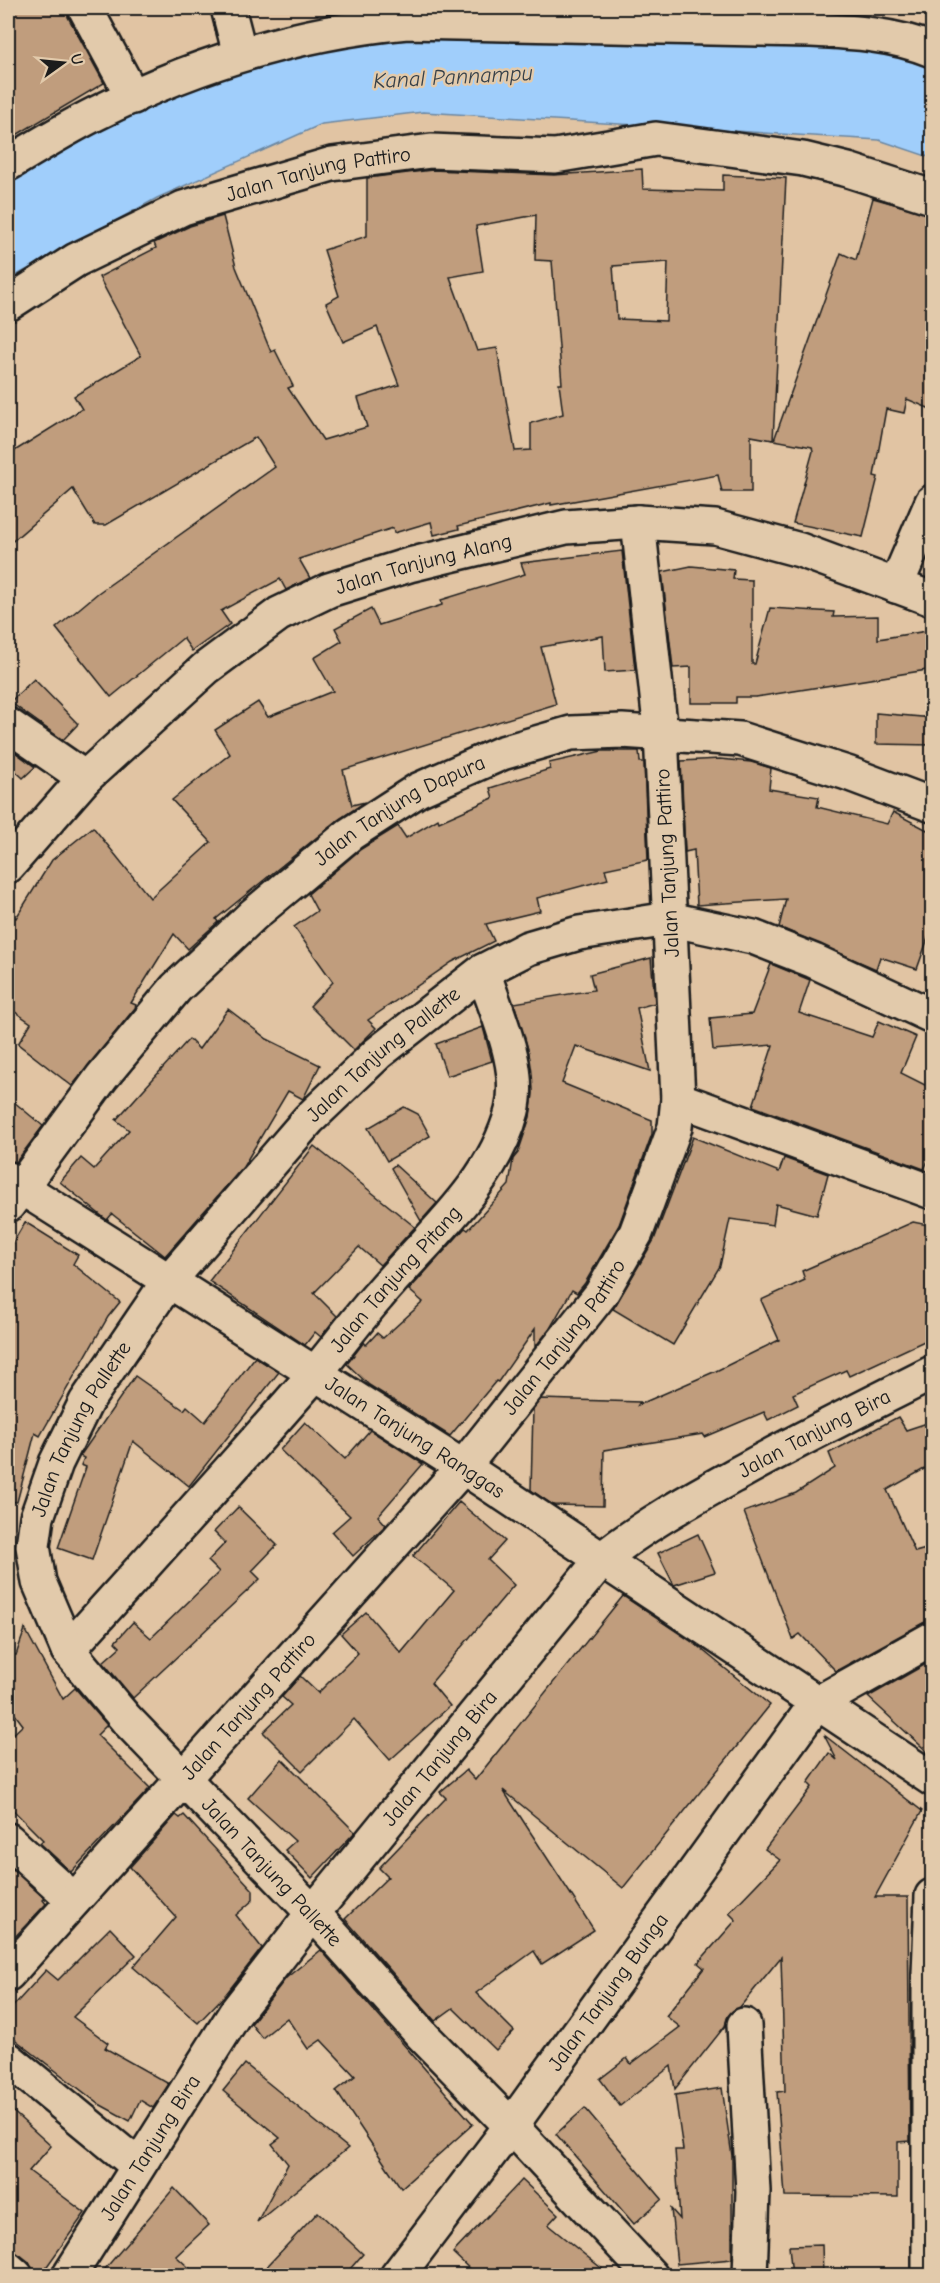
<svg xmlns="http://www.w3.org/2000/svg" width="940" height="2283" viewBox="0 0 940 2283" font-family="'Comic Neue',sans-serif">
<rect width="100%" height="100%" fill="#e1c4a3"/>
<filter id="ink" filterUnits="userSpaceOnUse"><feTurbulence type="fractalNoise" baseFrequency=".0167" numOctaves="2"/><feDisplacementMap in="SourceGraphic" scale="12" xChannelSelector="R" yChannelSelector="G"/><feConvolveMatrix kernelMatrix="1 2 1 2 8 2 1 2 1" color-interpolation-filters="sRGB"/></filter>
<g filter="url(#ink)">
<path fill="#a0cefb" stroke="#6b87a2" stroke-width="1.5" d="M392,34l503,17 37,17v90l-53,-18 -456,-28 -101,12 -165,74 -149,82v-108l63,-36 177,-70z"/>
<g fill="#c09d7d" stroke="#1c1c1c" stroke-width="1.5" fill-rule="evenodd">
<path d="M8,8h58l2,9 36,66 -96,57z"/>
<path d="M642,169l1,20 80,2v-16l63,3 -13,262 -22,-4v56h-29l-4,-17 -167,30v-2l-93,23 1,3 -25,6 -3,-13 -37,11 -1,-5 -94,31 11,19 -24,12 -6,-11 -59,32 9,13 -38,27 -9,-13 -72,59 -55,-69 42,-35 177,-126 -19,-30 -150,88h-11l-22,-36 -65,56v-90l74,-46 -8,-13 67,-40 -42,-79 57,-29 -2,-5 36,-17 33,-10 13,51 35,85 4,-2 18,36 -5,2 35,52 44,-13 -9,-29 41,-13 -22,-58 -34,15 -17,-39 13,-7 -15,-46 43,-14v-58l65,-8 122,5zM536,215l-1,45 17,1 10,123h-3l4,30 -32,9v27l-16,1 -18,-103 -20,3 -27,-74 33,-6 -7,-45zM668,262l-2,59 -49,-2 -4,-53z"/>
<path d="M873,198l60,17v195l-26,-11 -3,14 -18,-4 -12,67 4,1 -15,60 -70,-14 20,-72 -1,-4 -38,-7 67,-187 15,7z"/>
<path d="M622,551l13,119 -30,2 -2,-36 -62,11 15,57 -213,66 9,35 13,-3 -27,18 -122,99 2,3 -30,27 -14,-15 -43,69 5,2 -1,3 -63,78 -54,-42 13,-21 -23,-16v-94l8,5 36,-58 41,-33 57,71 61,-56 -39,-42 58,-46 -15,-24 43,-28 10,15 65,-26 -19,-33 28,-17 -7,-13 36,-19 8,16 63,-20 -1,-5 84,-26 -4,-11z"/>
<path d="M691,566l43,4 -1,9 19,1v84h3l15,-56 64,4 -1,5 45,-1v23l55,-9v39l-177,28h-20v6h-45v-36l-18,1 -11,-96z"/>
<path d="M34,679l44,45 -15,16 -53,-38z"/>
<path d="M876,713l57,5v27l-57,-1z"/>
<path d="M8,747l27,20 -12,11 -15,-14z"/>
<path d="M602,751h37l1,11h4l4,98 -43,9 3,10 -71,19 3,13 -54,13 8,17 -42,21 -84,58 8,8 -22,22 -44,-44 23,-24 -39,-55 23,-16 -9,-17 53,-45 37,-23 8,12 32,-19 1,3 54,-24 -3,-10 60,-19 -1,-6z"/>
<path d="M720,759l31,3 20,6 -2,21 50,8 -2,10 70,17 6,-12 40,21v91l-16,45 -37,-12 -4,12 -97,-42 7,-28 -89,6 -3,-55 -9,2 -4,-91z"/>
<path d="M651,958l4,45 -18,5 13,63 -74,-25 -14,37 90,37v14l-33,91 -34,58 -8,10 -5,-3 -23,40 -14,17v-18l-37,53 -2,-1 -46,55 -81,-51 -22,-21 17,-22 2,3 11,-12 6,5 40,-36 -14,-12 56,-62 3,2 41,-45 4,-26 5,-6 12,-36 3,-24 -4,-40 -15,-50 80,-13 -4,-16z"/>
<path d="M771,964l39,16 -11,33 73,24 7,-16 37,16 -15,36 32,16v62l-9,18 -171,-63 20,-61 -60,5 -3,-32 42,-4z"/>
<path d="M228,1009l39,30 53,26 -17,34 -15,-8 -45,76 -78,89 -53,-42 -5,6 -4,-3 -43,-35 21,-24 13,11 35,-39 -13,-10 73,-81 10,10z"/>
<path d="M483,1027l9,34 -45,15 -11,-32z"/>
<path d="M8,1097l35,29 -27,36 -8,-2z"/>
<path d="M404,1107l14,7 12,22 -43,25 -19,-33z"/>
<path d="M693,1137l86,35 5,-14 44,16 -11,41 -41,-11 -3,21 -43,-6 -10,47 -47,79 -60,-36 41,-69z"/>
<path d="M314,1146l101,81 -35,38 -21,-18 -45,46 23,23 -16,21 -6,-5 -10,13 -96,-64z"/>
<path d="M395,1165l42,38 -16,18 -30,-53z"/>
<path d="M25,1222l53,33 -5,9 47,38 -12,15 -68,119 -5,-3 -18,69 -9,-1v-250z"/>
<path d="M913,1222l20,4v111l-84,39 -3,-6 -53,24 5,11 -30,15 -4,-8 -59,25 -2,-3 -99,16 -1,56 -50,-1 -22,-15 2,-81 8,-10 99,3 -2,3 78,-34 63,-31 -18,-40 44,-20 -3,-9z"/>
<path d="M255,1357l24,15 -90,114 -56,-45 -41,119 -34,-12 28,-81 -5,-2 3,-7 -4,-2 55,-80 49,34 3,-4 18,16z"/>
<path d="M898,1417l8,13 27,-9v43l-46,26 28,62 18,-5v73l-10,3 -87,48 -36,-37 -7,5 -49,-127 52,-19 39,-25 -6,-15z"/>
<path d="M305,1422l40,37 25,-29 53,34 -45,52 8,9 -33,31 -21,-24 18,-16 -70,-66z"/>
<path d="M459,1502l46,39 -17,19 26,25 -83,98 19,23 -60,54 -36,-41 -52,52 -39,-39 28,-27 -9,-8 18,-21 18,17 40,-40 -17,-19 25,-22 35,41 53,-63 -41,-34z"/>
<path d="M238,1507l39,38 -25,26 8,8 -127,119 -30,-36 17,-15 -5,-5 18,-20 18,16 68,-66 -11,-11 17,-18 -11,-11z"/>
<path d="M698,1534l17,38 -41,13 -16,-32z"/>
<path d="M623,1596l72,48 75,61 -147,183 -120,-98 91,140 -52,34 -8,-13 -58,42 38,38 -18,19 -43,-42 -18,13 -90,-102 43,-42 -9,-9 67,-70 -6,-6 26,-22 9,10z"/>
<path d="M25,1629l38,70 12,-11 32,37 -10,10 53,53 -79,84 -31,-29 3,-3 -35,-35v-66l15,-14 -15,-20v-52l8,2z"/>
<path d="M933,1660v97l-65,-60z"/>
<path d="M824,1735l98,76 -47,86h33l2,244 -12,1v55l-113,-1 -8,-104 8,-1 -4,-134 -41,50 -12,9 -3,10 -50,63 -4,-23 -51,40 -20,-27 27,-21 4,6 49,-37 -14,-11 38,-48 -6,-5 38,-43 -7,-7 51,-53 -15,-11 47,-62 -4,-4 21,-30 8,7z"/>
<path d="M282,1759l73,73 -43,46 -27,-28 10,-9 -47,-43z"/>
<path d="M176,1815l4,3 4,-3 69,75v10l-17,15 26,33 -36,46 -28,29 -65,-56 43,-50 -46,-50z"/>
<path d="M13,1870l32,29 -2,1 3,4 -38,40v-68z"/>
<path d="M110,1928l26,27 -63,62 35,26 -3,5 64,36 -16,24 -13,-8 -10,21 -31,-17 -91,-70v-22l38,-42 12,10z"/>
<path d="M321,1950l152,174 -72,64 -65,-97 19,-15 -34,-36 -13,9 -21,-31 -25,20 -11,-14 35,-46z"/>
<path d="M245,2064l103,84 -91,74 31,-58 -16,-20 8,-6 -57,-47z"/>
<path d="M722,2088l10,68v103l-55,5 -6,-55 9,10 -5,-69h8l-8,-55z"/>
<path d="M8,2107l43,39 -22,25 56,42 -45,63h-6l-5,-14 -9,-7 -12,-4z"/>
<path d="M585,2108l77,91 -28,25 -78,-90z"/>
<path d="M522,2180l36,34 -10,11 63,51h-134l-24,-23z"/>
<path d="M174,2188l35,37 -33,31 22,20h-99z"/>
<path d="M318,2212l45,42 -19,22h-86z"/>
<path d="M822,2245l1,31h-31l-3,-30z"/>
</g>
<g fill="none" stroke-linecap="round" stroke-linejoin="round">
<defs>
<g id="minor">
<path d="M85,8l48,89"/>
<path d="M228,8l12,46"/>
<path d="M8,164c28,-17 57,-35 87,-50 97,-49 204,-82 312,-92l403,8c41,2 84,4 122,20"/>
<path id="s1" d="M8,304l68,-44 107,-52 149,-44 99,-13 124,5 101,-17 147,20 45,11 84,27"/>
<path d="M896,586l36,-84"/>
<path d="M8,725l77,53"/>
<path id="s2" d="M8,866l77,-88 121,-110 73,-54 50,-24 80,-25 157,-38 72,-5 77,5 85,23 132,49"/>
<path d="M678,1099l254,93"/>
<path id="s3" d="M8,1179l455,288 469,312"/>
<path id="s4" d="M8,1205l94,-128 74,-89 77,-73 97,-81 68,-44 84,-37 69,-20 51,-2 118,8 107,34 85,32"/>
<path id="s5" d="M68,1650c82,-91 164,-181 244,-273 23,-27 43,-55 66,-81 47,-56 115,-111 134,-185 11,-45 -16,-99 -29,-140"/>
<path d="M8,1840l66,60"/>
<path id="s6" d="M8,1974l455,-507 138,-173 35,-61 39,-106 3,-28 -17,-366 -23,-211"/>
<path d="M744,2025l9,166 -3,85"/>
<path d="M8,2059l129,106"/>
<path d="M8,2269l8,7"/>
<path id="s7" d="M69,2276l167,-264 77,-99 289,-354c42,-34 88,-59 135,-85 64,-36 130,-68 195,-101"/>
<path id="s8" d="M397,2276l114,-150 305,-422 116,-65"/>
<path id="s9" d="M651,2276l-140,-150 -89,-91 -109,-122 -187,-194 -58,-69 -29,-68 -6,-36 4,-29 19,-54 30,-61 82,-120 141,-163 69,-66 105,-82 45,-23 51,-15 90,-14 84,18 61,24 118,55"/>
<path d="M929,2276v-302l3,-78"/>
</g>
</defs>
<use href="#minor" stroke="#1c1c1c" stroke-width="38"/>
<use href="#minor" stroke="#e2caab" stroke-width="33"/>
</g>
</g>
<g text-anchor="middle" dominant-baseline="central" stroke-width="5" stroke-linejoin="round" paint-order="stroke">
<g font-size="21" fill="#1c1c1c" stroke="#e2caab">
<text stroke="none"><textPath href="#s1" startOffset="340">Jalan Tanjung Pattiro</textPath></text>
<text stroke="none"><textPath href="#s2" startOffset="525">Jalan Tanjung Alang</textPath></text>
<text stroke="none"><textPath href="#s4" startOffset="562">Jalan Tanjung Dapura</textPath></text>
<text transform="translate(667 863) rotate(-93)">Jalan Tanjung Pattiro</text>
<text stroke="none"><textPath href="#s9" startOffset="1580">Jalan Tanjung Pallette</textPath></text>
<text stroke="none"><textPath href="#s5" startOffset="495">Jalan Tanjung Pitang</textPath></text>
<text stroke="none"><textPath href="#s6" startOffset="846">Jalan Tanjung Pattiro</textPath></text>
<text stroke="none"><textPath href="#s9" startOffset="1094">Jalan Tanjung Pallette</textPath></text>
<text stroke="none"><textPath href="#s7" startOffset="1142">Jalan Tanjung Bira</textPath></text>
<text stroke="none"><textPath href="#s3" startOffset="482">Jalan Tanjung Ranggas</textPath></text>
<text stroke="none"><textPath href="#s6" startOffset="360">Jalan Tanjung Pattiro</textPath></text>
<text stroke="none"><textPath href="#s7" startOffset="638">Jalan Tanjung Bira</textPath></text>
<text transform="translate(272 1872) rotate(47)">Jalan Tanjung Pallette</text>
<text stroke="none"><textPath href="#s8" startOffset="354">Jalan Tanjung Bunga</textPath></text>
<text stroke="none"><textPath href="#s7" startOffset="152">Jalan Tanjung Bira</textPath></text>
</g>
<g font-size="22" font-style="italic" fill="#364049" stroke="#e2caab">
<text transform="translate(453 77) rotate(-3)">Kanal Pannampu</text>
</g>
</g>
<rect width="940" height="2283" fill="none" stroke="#e2caab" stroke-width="30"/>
<rect x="15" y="15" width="910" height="2253" fill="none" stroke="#1c1c1c" stroke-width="2" filter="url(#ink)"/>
<g transform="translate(63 63) rotate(75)" stroke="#e2caab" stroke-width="4.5" paint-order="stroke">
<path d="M0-4.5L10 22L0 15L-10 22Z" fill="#1c1c1c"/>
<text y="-9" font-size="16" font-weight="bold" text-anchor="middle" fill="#1c1c1c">U</text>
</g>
</svg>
